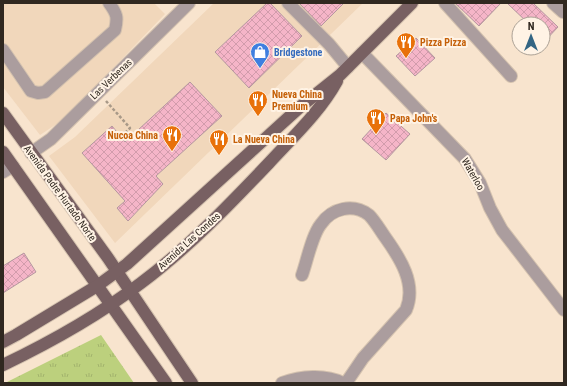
<svg xmlns="http://www.w3.org/2000/svg" width="567" height="386" viewBox="0 0 567 386" font-family="'Roboto Condensed',sans-serif">
<defs>
<pattern id="grass-tufts" width="24" height="20" patternUnits="userSpaceOnUse"><rect width="24" height="20" fill="#bcd07d"/><path d="M3 7l-1-3M5 7V3M7 7l1-3M15 17l-1-3M17 17v-4M19 17l1-3" fill="none" stroke="#a2b36c"/></pattern>
<pattern id="building-cross-hatch" width="8" height="8" patternUnits="userSpaceOnUse"><rect width="8" height="8" fill="#f5b5c8"/><path d="M0 0l8 8M0 8l8-8" fill="none" stroke="#d29cac"/></pattern>
</defs>
<rect width="100%" height="100%" fill="#f8e4ce"/>
<g fill="#f1d7bb">
<path d="M3,3h151l11,11 -101,105 -24,16 -37,-48z"/>
<path d="M214,3h149l-248,240 -66,-87 26,-19z"/>
</g>
<path fill="url(#grass-tufts)" d="M101,335l33,48h-129z"/>
<g fill="url(#building-cross-hatch)" stroke="#b4979f">
<path d="M267,3h3l32,33 -53,52 -34,-36z"/>
<path d="M299,3h45l-23,23z"/>
<path d="M455,3h46l-22,23z"/>
<path d="M507,3h26l25,24 -15,16v-19h-14z"/>
<path d="M416,38l19,20 -20,18 -19,-20z"/>
<path d="M190,82l32,34 -66,60 7,8 -35,37 -11,-13 8,-7 -43,-48 30,-27 13,16z"/>
<path d="M386,113l24,21 -24,26 -24,-21z"/>
<path d="M24,253l12,19 -33,21v-27z"/>
</g>
<g fill="none" stroke-linecap="round" stroke-linejoin="round">
<defs>
<g id="minor">
<path d="M288,3l41,41 19,23"/>
<path d="M445,3l66,73"/>
<path d="M553,3l10,9"/>
<path d="M3,50l28,41 7,2 7,-1 70,-62c3,-13 2,-16 -6,-27"/>
<path d="M362,53l103,106 15,24 10,25 12,22 62,80"/>
<path d="M31,153l20,-14 138,-136"/>
<path d="M3,172l10,-6"/>
<path d="M302,275c5,-14 10,-40 19,-51 11,-16 32,-21 48,-9 6,6 11,15 16,22 15,21 32,47 21,73l-43,48 -17,25"/>
<path d="M282,383c19,-7 43,-9 61,0"/>
</g>
<g id="major">
<path d="M3,113l105,145 84,125"/>
<path d="M3,152l163,231"/>
<path d="M3,342l13,-7 81,-49 30,-22 173,-157 40,-32 72,-72"/>
<path d="M3,365c48,-23 96,-50 138,-82 47,-35 88,-78 128,-120 24,-26 51,-51 68,-82"/>
</g>
</defs>
<use href="#minor" stroke="#d4c2af" stroke-width="14"/>
<use href="#major" stroke="#d4c2af" stroke-width="14"/>
<path stroke="#a89988" stroke-width="2.5" stroke-dasharray="3 2" stroke-linecap="butt" d="M106,101l24,27 -9,9"/>
<use href="#minor" stroke="#ab9d9e" stroke-width="12"/>
<use href="#major" stroke="#786062" stroke-width="12"/>
</g>
<defs>
<symbol id="restaurant-pin" viewBox="-11 -11 22 30"><path d="M0 17L-7.5 6A9.5 9.5 0 1 1 7.5 6Z" fill="#e8710a" stroke="#fff3e5"/><path d="M-5-6h1v4h1v-4h1v4h1v-4h1v5L-1.5 .5V6h-2V.5L-5-1ZM5-6V6H3V1.5H1.5Q1.5-4 5-6Z" fill="#fff"/></symbol>
<symbol id="shop-pin" viewBox="-11 -11 22 30"><path d="M0 17L-7.5 6A9.5 9.5 0 1 1 7.5 6Z" fill="#3f7fe0" stroke="#fff3e5"/><path d="M-5-2.5h2.3a2.7 3.5 0 0 1 5.4 0H5L5.5 6h-11ZM-1.5-2.5h3a1.5 2.3 0 0 0-3 0Z" fill="#fff"/></symbol>
</defs>
<g fill-rule="evenodd">
<use href="#restaurant-pin" x="395" y="31" width="22" height="30"/>
<use href="#shop-pin" x="249" y="41" width="22" height="30"/>
<use href="#restaurant-pin" x="247" y="89" width="22" height="30"/>
<use href="#restaurant-pin" x="365" y="107" width="22" height="30"/>
<use href="#restaurant-pin" x="161" y="124" width="22" height="30"/>
<use href="#restaurant-pin" x="208" y="128" width="22" height="30"/>
</g>
<g text-anchor="middle" dominant-baseline="central" stroke-width="4" stroke-linejoin="round" paint-order="stroke">
<g font-size="10" font-weight="bold" fill="#c56008" stroke="#fff3e5" text-anchor="start">
<text x="420" y="42">Pizza Pizza</text>
<text x="272" y="94">Nueva China<tspan x="272" dy="12">Premium</tspan></text>
<text x="390" y="118">Papa John's</text>
<text x="158" y="135" text-anchor="end">Nucoa China</text>
<text x="233" y="139">La Nueva China</text>
</g>
<g font-size="10" font-weight="bold" fill="#366cbe" stroke="#fff3e5" text-anchor="start">
<text x="274" y="52">Bridgestone</text>
</g>
<g font-size="10" fill="#302820" stroke="#fff3e5">
<text transform="translate(111 79) rotate(-44)">Las Verbenas</text>
<text transform="translate(473 174) rotate(60)">Waterloo</text>
<text transform="translate(60 193) rotate(54)">Avenida Padre Hurtado Norte</text>
<text transform="translate(189 241) rotate(-42)">Avenida Las Condes</text>
</g>
</g>
<rect width="567" height="386" fill="none" stroke="#302820" stroke-width="8"/>
<g transform="translate(531 36)"><circle r="19" fill="#fff3e5" stroke="#aca296"/>
<path d="M0-3L7 15L0 10L-7 15Z" fill="#336583"/>
<text y="-6" font-size="11" font-weight="bold" text-anchor="middle" fill="#302820">N</text>
</g>
</svg>
